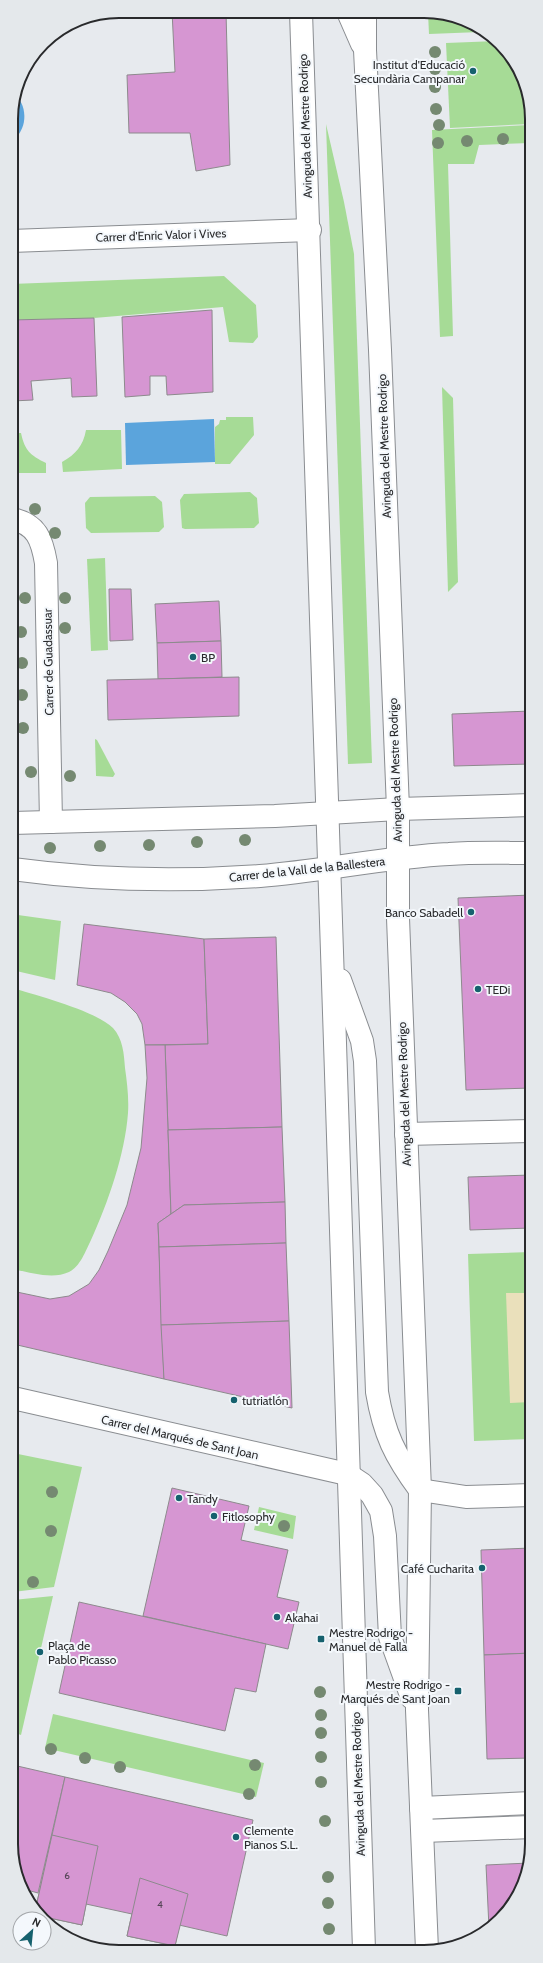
<svg xmlns="http://www.w3.org/2000/svg" width="543" height="1963" viewBox="0 0 543 1963" font-family="Cabin,sans-serif">
<rect width="100%" height="100%" fill="#e7eaee"/>
<g fill="#a6db96">
<path d="M428,13h17l35,19 -51,2z"/>
<path d="M497,41l3,2 30,55v26l-80,4 -4,-85z"/>
<path d="M326,124l18,78 10,52 18,509 -24,1z"/>
<path d="M530,125v18l-51,2 -5,19h-26l5,172 -13,1 -8,-207z"/>
<path d="M224,276l32,29 2,32 -5,6 -24,-1 -6,-35 -129,11 -83,2v-36z"/>
<path d="M442,387l11,11 5,184 -10,10z"/>
<path d="M226,417h27l1,18 -24,29h-15v-37l4,-3 1,-4h6z"/>
<path d="M86,430h35l1,39 -59,3 -1,-10c14,-8 21,-16 24,-32z"/>
<path d="M12,433h9c4,18 9,22 25,30v10h-34z"/>
<path d="M250,492l7,6 2,25 -5,5 -69,1 -3,-1 -2,-28 4,-6z"/>
<path d="M155,496l7,6 2,25 -5,5 -68,1 -5,-5 -1,-25 5,-6z"/>
<path d="M105,558l3,92 -17,1 -4,-92z"/>
<path d="M95,739l2,1 18,34 -2,3 -17,-1z"/>
<path d="M18,915l43,6 -6,59 -43,-10z"/>
<path d="M12,988c24,7 84,23 101,40 10,11 11,26 12,40 2,14 4,30 3,45 -3,41 -20,90 -37,127 -5,10 -11,27 -22,32 -17,8 -40,0 -57,-3z"/>
<path d="M531,1252v187l-57,2 -6,-187z"/>
<path d="M13,1453l69,14 -28,120 -41,5z"/>
<path d="M259,1507l37,9 -3,23 -39,-9z"/>
<path d="M53,1596l-32,139 -8,-3v-132z"/>
<path d="M53,1714l211,49 -8,34 -211,-49z"/>
</g>
<path fill="#eae0bb" d="M506,1293h25v109l-21,1z"/>
<g fill="#5ba4dc">
<path d="M15,94c14,14 12,37 -4,48v-29z"/>
<path d="M214,419l1,43 -89,3 -1,-42z"/>
</g>
<g fill="#d696d2" stroke="#8d8a8d">
<path d="M172,11l54,1 4,153 -34,6 -6,-38h-61l-2,-58 48,-3z"/>
<path d="M212,310l1,82 -46,3 -1,-19h-16v19l-25,2 -3,-80z"/>
<path d="M94,318l3,78 -25,1 -1,-19 -40,3 2,19 -21,1 -1,-81z"/>
<path d="M109,589h22l2,51 -23,1z"/>
<path d="M219,601l2,40 -64,2 -2,-39z"/>
<path d="M221,641l1,36 -64,2 -1,-36z"/>
<path d="M239,677v39l-131,4 -1,-40z"/>
<path d="M531,711v53l-77,2 -2,-52z"/>
<path d="M531,895v193l-65,2 -8,-192z"/>
<path d="M84,924l120,15 4,105 -63,1 -3,-21 -5,-10 -12,-12 -14,-9 -34,-8z"/>
<path d="M276,937l6,190 -114,3 -3,-85 43,-1 -4,-105z"/>
<path d="M145,1045h20l6,169 -13,9 6,156 -151,-35 -1,-53 38,8 19,-3 20,-12 10,-14 9,-19 19,-46 14,-57 6,-70z"/>
<path d="M282,1127l3,75 -101,3 -13,9 -3,-84z"/>
<path d="M531,1175v53l-61,2 -2,-53z"/>
<path d="M285,1202l1,41 -127,4 -1,-24 26,-18z"/>
<path d="M286,1243l3,78 -128,4 -2,-78z"/>
<path d="M289,1321l3,87 -128,-29 -3,-54z"/>
<path d="M172,1488l77,18 -8,34 47,10 -11,47 22,5 -11,47 -145,-33z"/>
<path d="M531,1548l1,105 -48,2 -3,-105z"/>
<path d="M79,1602l187,42 -10,48 -21,-4 -10,43 -166,-38z"/>
<path d="M532,1653v105l-45,1 -3,-104z"/>
<path d="M13,1765l52,12 -27,116 -11,-3 -14,-25z"/>
<path d="M65,1777l188,43 -26,116 -48,-11 -4,21 -48,-10 5,-22 -46,-10 -4,21 -42,-9 -4,-9z"/>
<path d="M52,1835l46,11 -16,79 -42,-9 -4,-9z"/>
<path d="M529,1863l-5,22 -19,30 -16,13 -3,-63z"/>
<path d="M140,1878l48,16 -13,52 -48,-10z"/>
</g>
<g fill="none" stroke-linecap="round" stroke-linejoin="round">
<defs>
<g id="minor">
<path d="M11,241l299,-11"/>
<path d="M12,519c25,5 30,21 34,44l5,259"/>
<path d="M406,1134l125,-3"/>
<path d="M13,1398l334,76"/>
<path d="M420,1490l46,7 65,-2"/>
<path d="M421,1808l111,-5"/>
<path d="M423,1831l109,-4"/>
</g>
<g id="tertiary">
<path d="M12,823l263,-7 123,-7 133,-4"/>
<path d="M12,869c82,11 165,13 248,7 63,-5 126,-19 189,-22 27,-2 55,-1 82,-1"/>
</g>
<g id="primary">
<path d="M301,12c26,646 39,1292 63,1938"/>
<path d="M348,12l14,32"/>
<path d="M365,13v37l15,300 18,459v109l22,572 -3,220 10,240"/>
<path d="M340,980l22,61 3,20 12,331c7,42 18,64 43,98"/>
<path d="M347,1474l15,10 10,11 9,16 4,25 5,101 22,61"/>
</g>
</defs>
<use href="#minor" stroke="#8a8d91" stroke-width="24"/>
<use href="#tertiary" stroke="#8a8d91" stroke-width="24"/>
<use href="#primary" stroke="#8a8d91" stroke-width="24"/>
<use href="#minor" stroke="#fff" stroke-width="22"/>
<use href="#tertiary" stroke="#fff" stroke-width="22"/>
<use href="#primary" stroke="#fff" stroke-width="22"/>
</g>
<g fill="#758971">
<circle cx="435" cy="52" r="6"/>
<circle cx="435" cy="69" r="6"/>
<circle cx="435" cy="87" r="6"/>
<circle cx="436" cy="109" r="6"/>
<circle cx="439" cy="125" r="6"/>
<circle cx="503" cy="139" r="6"/>
<circle cx="467" cy="141" r="6"/>
<circle cx="438" cy="143" r="6"/>
<circle cx="35" cy="509" r="6"/>
<circle cx="55" cy="533" r="6"/>
<circle cx="25" cy="598" r="6"/>
<circle cx="65" cy="598" r="6"/>
<circle cx="65" cy="628" r="6"/>
<circle cx="21" cy="632" r="6"/>
<circle cx="22" cy="663" r="6"/>
<circle cx="22" cy="695" r="6"/>
<circle cx="23" cy="728" r="6"/>
<circle cx="31" cy="772" r="6"/>
<circle cx="70" cy="776" r="6"/>
<circle cx="245" cy="840" r="6"/>
<circle cx="197" cy="842" r="6"/>
<circle cx="149" cy="845" r="6"/>
<circle cx="100" cy="846" r="6"/>
<circle cx="50" cy="848" r="6"/>
<circle cx="52" cy="1492" r="6"/>
<circle cx="284" cy="1526" r="6"/>
<circle cx="51" cy="1531" r="6"/>
<circle cx="33" cy="1582" r="6"/>
<circle cx="320" cy="1692" r="6"/>
<circle cx="321" cy="1715" r="6"/>
<circle cx="321" cy="1733" r="6"/>
<circle cx="51" cy="1749" r="6"/>
<circle cx="321" cy="1757" r="6"/>
<circle cx="85" cy="1758" r="6"/>
<circle cx="255" cy="1765" r="6"/>
<circle cx="120" cy="1767" r="6"/>
<circle cx="321" cy="1782" r="6"/>
<circle cx="249" cy="1794" r="6"/>
<circle cx="325" cy="1821" r="6"/>
<circle cx="328" cy="1877" r="6"/>
<circle cx="328" cy="1903" r="6"/>
<circle cx="329" cy="1929" r="6"/>
</g>
<g fill="#16616e" stroke="#f4f8fc" stroke-width="1.5">
<circle cx="473" cy="71" r="4"/>
<circle cx="193" cy="657" r="4"/>
<circle cx="471" cy="912" r="4"/>
<circle cx="478" cy="989" r="4"/>
<circle cx="234" cy="1400" r="4"/>
<circle cx="179" cy="1498" r="4"/>
<circle cx="214" cy="1516" r="4"/>
<circle cx="482" cy="1568" r="4"/>
<circle cx="277" cy="1617" r="4"/>
<rect x="317" y="1635" width="8" height="8" rx="2"/>
<circle cx="40" cy="1652" r="4"/>
<rect x="454" y="1687" width="8" height="8" rx="2"/>
<circle cx="236" cy="1837" r="4"/>
</g>
<g text-anchor="middle" dominant-baseline="central" stroke-width="4" stroke-linejoin="round" paint-order="stroke">
<g font-size="10" fill="#544556">
<text x="67" y="1875">6</text>
<text x="160" y="1904">4</text>
</g>
<g font-size="12" fill="#292a2c" stroke="#f4f8fc" text-anchor="start">
<text x="465" y="64" text-anchor="end">Institut d'Educació<tspan x="465" dy="14">Secundària Campanar</tspan></text>
<text x="201" y="657">BP</text>
<text x="463" y="912" text-anchor="end">Banco Sabadell</text>
<text x="486" y="989">TEDi</text>
<text x="242" y="1400">tutriatlón</text>
<text x="187" y="1498">Tandy</text>
<text x="222" y="1516">Fitlosophy</text>
<text x="474" y="1568" text-anchor="end">Café Cucharita</text>
<text x="285" y="1617">Akahai</text>
<text x="329" y="1632">Mestre Rodrigo -<tspan x="329" dy="14">Manuel de Falla</tspan></text>
<text x="48" y="1645">Plaça de<tspan x="48" dy="14">Pablo Picasso</tspan></text>
<text x="450" y="1684" text-anchor="end">Mestre Rodrigo -<tspan x="450" dy="14">Marqués de Sant Joan</tspan></text>
<text x="244" y="1830">Clemente<tspan x="244" dy="14">Pianos S.L.</tspan></text>
</g>
<g font-size="12" fill="#292a2c" stroke="#f4f8fc">
<text transform="translate(305 126) rotate(-92)">Avinguda del Mestre Rodrigo</text>
<text transform="translate(161 235) rotate(-2)">Carrer d'Enric Valor i Vives</text>
<text transform="translate(384 446) rotate(-92)">Avinguda del Mestre Rodrigo</text>
<text transform="translate(48 662) rotate(-91)">Carrer de Guadassuar</text>
<text transform="translate(395 770) rotate(-92)">Avinguda del Mestre Rodrigo</text>
<text transform="translate(307 869) rotate(-6)">Carrer de la Vall de la Ballestera</text>
<text transform="translate(404 1094) rotate(-92)">Avinguda del Mestre Rodrigo</text>
<text transform="translate(180 1437) rotate(13)">Carrer del Marqués de Sant Joan</text>
<text transform="translate(358 1784) rotate(-92)">Avinguda del Mestre Rodrigo</text>
</g>
</g>
<path d="M0 0H543V1963H0ZM119 18H424A101 101 0 0 1 525 119V1844A101 101 0 0 1 424 1945H119A101 101 0 0 1 18 1844V119A101 101 0 0 1 119 18Z" fill="#e4e8eb" fill-rule="evenodd"/>
<path fill="none" stroke="#292a2c" stroke-width="2" d="M119 18H424A101 101 0 0 1 525 119V1844A101 101 0 0 1 424 1945H119A101 101 0 0 1 18 1844V119A101 101 0 0 1 119 18Z"/>
<g transform="translate(32 1931) rotate(27)"><circle r="19" fill="#f4f8fc" stroke="#a3a6a9"/>
<path d="M0-3L7 15L0 10L-7 15Z" fill="#16616e"/>
<text y="-6" font-size="11" font-weight="bold" text-anchor="middle" fill="#292a2c">N</text>
</g>
</svg>
